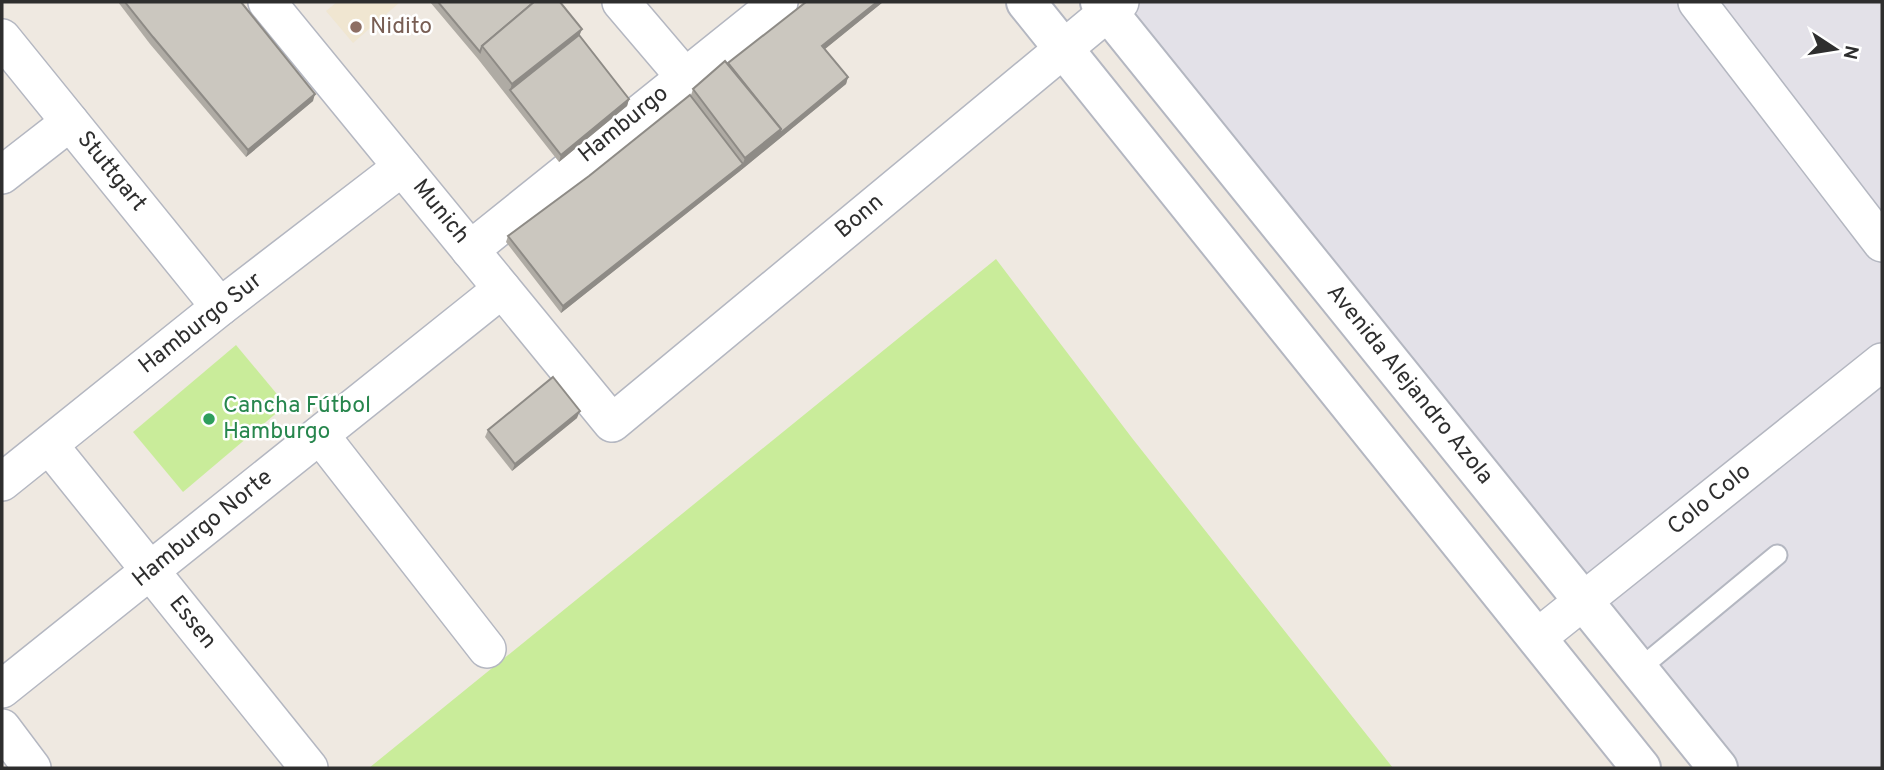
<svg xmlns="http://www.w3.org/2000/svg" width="1884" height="770" viewBox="0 0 1884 770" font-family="Overpass,sans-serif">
<rect width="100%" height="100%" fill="#efe9e1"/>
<path fill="#e3e1e8" d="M1114,2h768v766h-152z"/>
<path fill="#f0e6d1" d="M337,2h63l-47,41 -27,-32z"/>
<g fill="#c9ec9a">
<path d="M996,259l136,179 261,330h-1024z"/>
<path d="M236,345l50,60 -103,87 -50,-60z"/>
</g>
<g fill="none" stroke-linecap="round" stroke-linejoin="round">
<defs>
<path id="service" d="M1638,670l139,-115"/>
<g id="minor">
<path d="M267,2l345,421 508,-421"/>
<path d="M621,2l63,74"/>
<path d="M1697,2l185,241"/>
<path d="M2,38l218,269"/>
<path d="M2,175l68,-53"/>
<path d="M470,250l309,-248"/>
<path d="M320,435l167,214"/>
<path d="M49,445l260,323"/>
<path d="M2,482l218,-175 182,-140"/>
<path d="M1537,638l345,-276"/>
<path d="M2,689l500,-400"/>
<path d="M2,728l30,40"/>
</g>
<g id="secondary">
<path d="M1026,2l615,766"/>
<path d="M1100,2l618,766"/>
</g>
</defs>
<use href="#service" stroke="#b4b7c1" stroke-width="23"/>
<use href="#minor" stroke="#b4b7c1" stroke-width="40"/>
<use href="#secondary" stroke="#b4b7c1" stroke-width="42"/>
<use href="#service" stroke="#fff" stroke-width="19"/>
<use href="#minor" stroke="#fff" stroke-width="37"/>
<use href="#secondary" stroke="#fff" stroke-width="38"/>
</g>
<g fill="#afaba4">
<path d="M118,2h123l72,99 -67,56 -96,-113z"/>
<path d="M430,2h130l19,33 50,64 -2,7 -68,56 -81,-103z"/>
<path d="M806,2h77l-58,47 23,28 -2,7 -106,87 -179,142 -55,-71 2,-6 81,-60 102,-81 2,-6 35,-26z"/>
<path d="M577,418l-65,53 -27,-34 3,-7z"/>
</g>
<g fill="#8e8b86">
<path d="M877,2h6l-63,51 2,-7z"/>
<path d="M582,29l-5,13 -67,48 2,-6z"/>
<path d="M848,77l-2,7 -106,87 5,-13z"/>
<path d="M315,94l-2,7 -67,56 2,-7z"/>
<path d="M629,99l-2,7 -68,56 2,-7z"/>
<path d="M743,164l-3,7 -179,142 2,-7z"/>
<path d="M580,411l-3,7 -65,53 3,-7z"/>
</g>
<g fill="#cbc7bf" stroke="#8e8b86" stroke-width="2">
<path d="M125,2h116l74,92 -67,56 -95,-113z"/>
<path d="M438,2h96l-52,44 -2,6z"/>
<path d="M534,2h26l22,27 -70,55 -30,-38z"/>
<path d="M806,2h71l-55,44 26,31 -70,58 3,-6 -53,-66z"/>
<path d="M579,35l50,64 -68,56 -51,-65z"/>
<path d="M725,61l56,68 -36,29 -52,-69z"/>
<path d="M690,95l53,69 -180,142 -55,-70 81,-60z"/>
<path d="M553,377l27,34 -65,53 -27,-34z"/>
</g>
<circle fill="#8d6e63" stroke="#fff" stroke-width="2.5" cx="356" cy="27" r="7"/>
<circle fill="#2e9e5b" stroke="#fff" stroke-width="2.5" cx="209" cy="419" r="7"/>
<g text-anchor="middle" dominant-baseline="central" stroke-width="5" stroke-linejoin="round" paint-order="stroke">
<g font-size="23" fill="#785e54" stroke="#fff" text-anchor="start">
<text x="370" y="27">Nidito</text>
</g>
<g font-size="23" fill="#2e2e2e" stroke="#fff">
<text transform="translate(624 125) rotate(-39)">Hamburgo</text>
<text transform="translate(111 172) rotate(51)">Stuttgart</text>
<text transform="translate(440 212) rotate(51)">Munich</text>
<text transform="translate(860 217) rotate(-40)">Bonn</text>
<text transform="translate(201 324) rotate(-38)">Hamburgo Sur</text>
<text transform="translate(1409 385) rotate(51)">Avenida Alejandro Azola</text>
<text transform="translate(1710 500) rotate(-39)">Colo Colo</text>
<text transform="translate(203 529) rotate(-39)">Hamburgo Norte</text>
<text transform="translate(192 623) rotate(51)">Essen</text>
</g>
<g font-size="23" fill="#27864d" stroke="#fff" text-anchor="start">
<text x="223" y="406">Cancha Fútbol<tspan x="223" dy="26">Hamburgo</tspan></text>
</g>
</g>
<rect width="1884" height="770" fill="none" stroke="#2e2e2e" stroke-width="7"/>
<g transform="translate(1835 49) rotate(102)" stroke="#ffffff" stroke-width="5" paint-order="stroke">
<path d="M0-5L12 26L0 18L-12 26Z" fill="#2e2e2e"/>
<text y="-10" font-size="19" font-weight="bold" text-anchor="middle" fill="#2e2e2e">N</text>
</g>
</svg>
